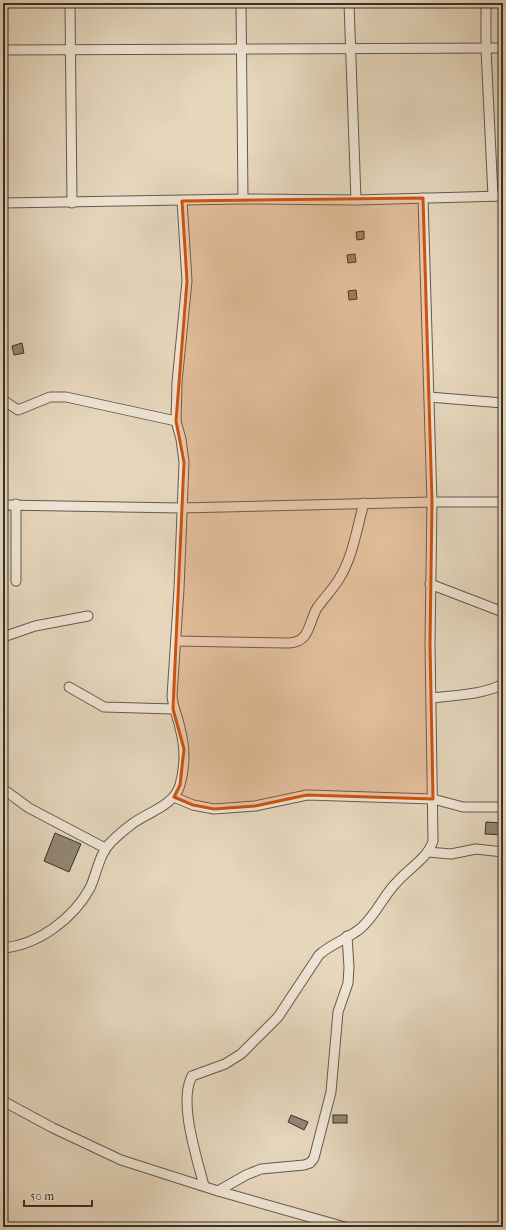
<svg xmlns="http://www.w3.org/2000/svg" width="506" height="1230" viewBox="0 0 506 1230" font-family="'IM FELL French Canon',serif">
<rect width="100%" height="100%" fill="#e5d6bc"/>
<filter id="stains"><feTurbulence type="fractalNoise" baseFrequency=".005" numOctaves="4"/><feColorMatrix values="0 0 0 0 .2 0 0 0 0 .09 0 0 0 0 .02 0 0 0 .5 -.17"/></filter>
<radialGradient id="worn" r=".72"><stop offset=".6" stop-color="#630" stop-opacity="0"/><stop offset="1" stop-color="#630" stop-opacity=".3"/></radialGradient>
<g fill="#928674" stroke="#393025">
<path d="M364,231v8l-7,1 -1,-8z"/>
<path d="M355,254l1,8 -8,1 -1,-8z"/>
<path d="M356,290l1,9 -8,1 -1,-9z"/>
<path d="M22,343l2,10 -10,2 -2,-9z"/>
<path d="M486,822l17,1v12l-18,-1z"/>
<path d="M55,833l26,11 -12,28 -25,-11z"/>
<path d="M291,1115l17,7 -4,8 -16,-8z"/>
<rect x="333" y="1115" width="14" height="8"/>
</g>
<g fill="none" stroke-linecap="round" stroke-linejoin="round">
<defs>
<g id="minor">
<path d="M70,3l2,200"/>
<path d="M241,3l2,196"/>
<path d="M349,3l7,197"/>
<path d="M486,3v46l7,147"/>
<path d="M3,50l500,-2"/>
<path d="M3,203l240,-4 113,1 147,-4"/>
<path d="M429,397l74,6"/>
<path d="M3,400l15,10 32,-13h16l110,24"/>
<path d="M16,504v77"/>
<path d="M3,505l178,3 251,-6h71"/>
<path d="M430,584l73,28"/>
<path d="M3,637l32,-11 53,-10"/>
<path d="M176,641l113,2c21,-1 19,-19 28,-35 7,-10 16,-19 22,-29 14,-22 18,-52 25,-76"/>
<path d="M69,687l35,20 69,2"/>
<path d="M432,698c22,-3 51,-3 71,-14"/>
<path d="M3,789l26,19 76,40"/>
<path d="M174,797l19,8 21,4 41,-3 52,-11 126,4 30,8h40"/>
<path d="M428,852l23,2 25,-5 27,3"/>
<path d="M3,948c35,-3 70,-29 87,-60 7,-15 9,-34 21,-46 6,-6 14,-13 21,-18 16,-12 42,-18 48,-39 5,-18 5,-39 0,-57 -2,-11 -7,-20 -8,-32l7,-107 5,-127 -3,-23 -5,-18 1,-39 10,-101 -5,-80"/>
<path d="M3,1101l50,27 68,32 97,31 127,36"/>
<path d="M204,1186c-7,-28 -26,-84 -12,-110l33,-12 16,-10 37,-37 41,-62c13,-12 29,-16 42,-27 15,-13 22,-32 36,-46 11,-13 31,-24 36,-41l-3,-197 2,-142 -9,-304"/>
<path d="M218,1191l28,-16 15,-6 43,-4 6,-2 4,-5 17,-66 7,-80 10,-29 1,-16 -2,-31"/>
</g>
</defs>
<use href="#minor" stroke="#645a4b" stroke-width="11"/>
<use href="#minor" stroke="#eee4d3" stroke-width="9"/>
</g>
<path fill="#ce5310" fill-opacity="0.2" stroke="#ce5310" stroke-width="3" stroke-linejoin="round" d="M423,198l9,304 -2,142 3,155 -126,-4 -52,11 -41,3 -21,-4 -19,-8 6,-12 4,-36 -11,-40 11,-247 -8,-41 11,-140 -5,-80z"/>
<rect width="506" height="1230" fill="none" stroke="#e5d6bc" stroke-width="16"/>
<rect x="4" y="4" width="498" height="1222" fill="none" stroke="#393025" stroke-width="2"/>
<rect x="8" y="8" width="490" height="1214" fill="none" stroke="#393025"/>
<path d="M24 1200v6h68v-6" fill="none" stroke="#393025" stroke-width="2"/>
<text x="30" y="1200" font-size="12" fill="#393025" stroke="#eee4d3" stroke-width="3" paint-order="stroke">50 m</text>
<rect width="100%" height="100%" filter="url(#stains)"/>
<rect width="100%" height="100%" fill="url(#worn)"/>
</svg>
